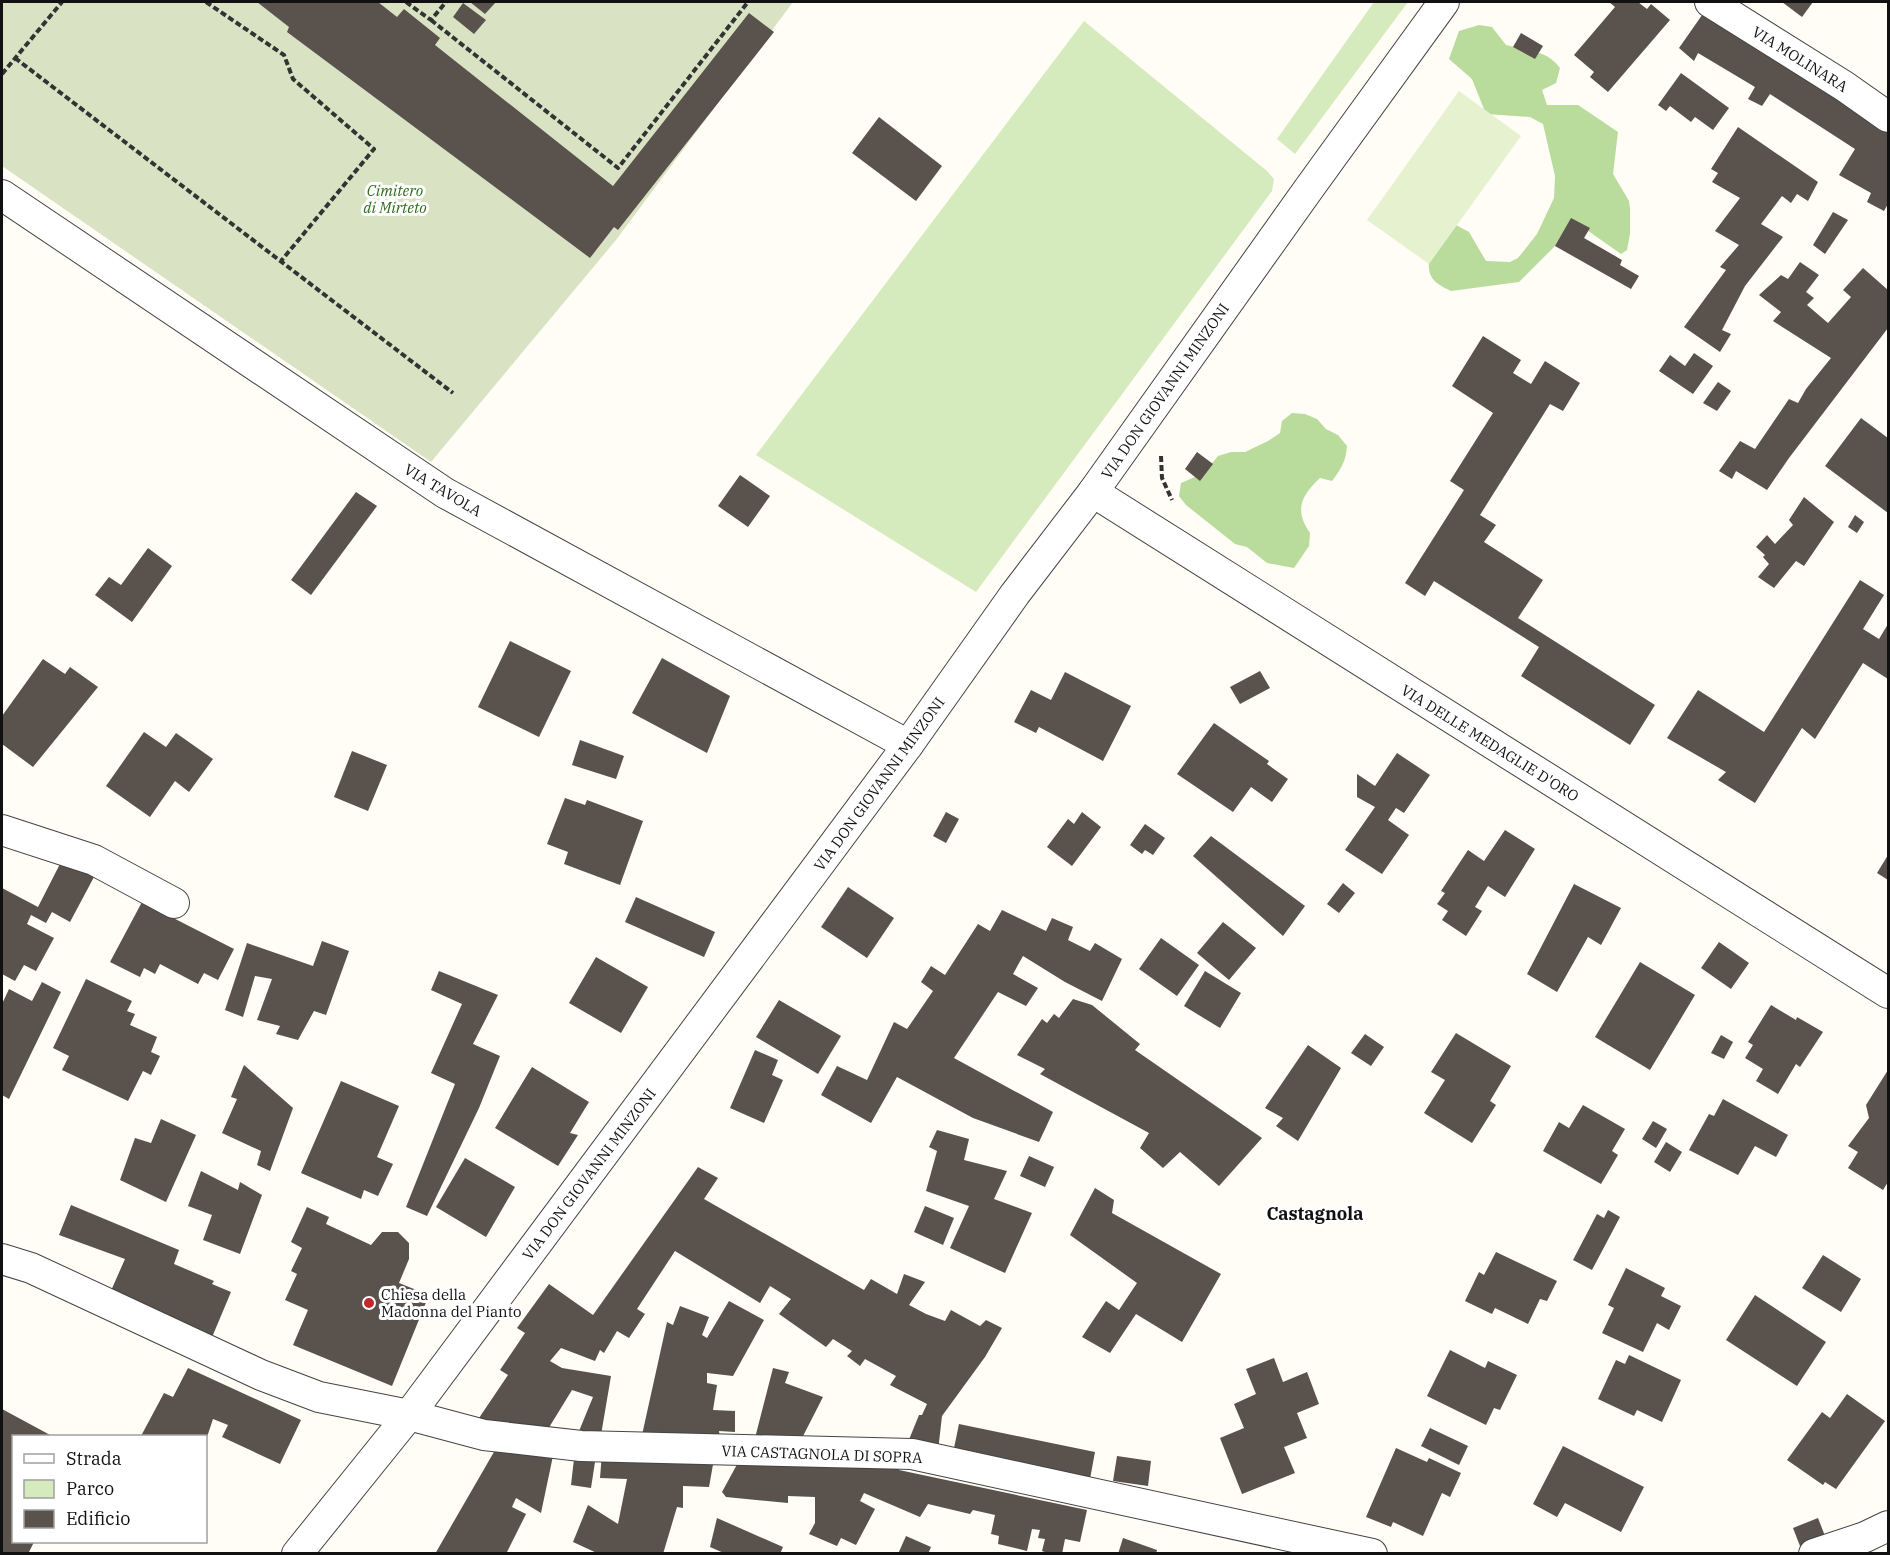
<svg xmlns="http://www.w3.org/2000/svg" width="1890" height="1555" viewBox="0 0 1890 1555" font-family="'IBM Plex Serif',serif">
<rect width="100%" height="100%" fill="#fffdf5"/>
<g fill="#d5ebbd">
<path d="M1374,2h34l-113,152 -18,-15z"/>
<path d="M1084,21l183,150 7,8 -2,12 -296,401 -220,-137z"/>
</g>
<g fill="#b9dc9c">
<path d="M1479,25l13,2 14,18c20,6 40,4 54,23l-4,15 -14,7 5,15h31l40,27 -5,42 16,27 1,8v25l-3,16 -6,4 -37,-26 -15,-1 -14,19 -36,36 -68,9c-26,-12 -22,-19 -22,-44l25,-23 15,8 17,29 24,1 8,-4 19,-24 17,-36 1,-22 -12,-52 -13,-7 -44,-3 -14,-35 -23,-20 10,-28z"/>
<path d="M1292,413l13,1 12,5 9,10 12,6 9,11c-1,15 -6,23 -15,35l-12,-3c-19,18 -26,32 -10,55l-1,13 -15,22 -27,-5 -20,-16 -12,-3 -49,-39 -7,-9 2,-13 23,-10 14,-17 13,-4h14l23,-11 12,-8 2,-12z"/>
</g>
<path fill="#d9e3c4" d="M2,2h791l-177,238 -185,222 -429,-296z"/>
<path fill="#e6f2cf" d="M1459,91l62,45 -92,128 -62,-44z"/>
<g fill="#5a524d">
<path d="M257,2h121l19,15 7,-8 36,29 -5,7 178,141 136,-173 25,19 -156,198 -4,-3 -24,31 -303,-226 2,-5z"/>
<path d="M470,2h26l-11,12z"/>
<path d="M1609,2h29l9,7 4,-5 19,16 -62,72 -18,-15 4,-5 -20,-17 41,-48z"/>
<path d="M1782,2h31l-11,15z"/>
<path d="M463,3l23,17 -12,14 -21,-17z"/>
<path d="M1707,8l132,84 49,40v72l-4,7 -17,-9 4,-9 -32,-18 16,-26 -85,-55 -8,12 -14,-7 7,-12 -57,-34 -4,8 -15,-13z"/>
<path d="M1521,33l22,13 -8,13 -22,-12z"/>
<path d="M1681,73l48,35 -16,22 -18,-13 -4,5 -21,-16 -4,5 -8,-6z"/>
<path d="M879,117l63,49 -26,35 -64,-48z"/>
<path d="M1738,127l80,55 -10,19 -11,-7 -6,9 -9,-7 -21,28 22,13 -38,49 -23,44 9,4 -11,18 -36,-25 42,-57 -6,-3 19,-22 -24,-14 25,-33 -28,-16 6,-9 -7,-4z"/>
<path d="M1833,212l15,8 -23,34 -12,-9z"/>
<path d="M1571,218l19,10 -6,10 38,22 -2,5 19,11 -8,13 -76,-43z"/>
<path d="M1800,262l19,13 -13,17 8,6 -7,7 21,18 23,-26 -8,-7 20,-22 25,22v38l-99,130 -22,32 -31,-19 -4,8 -13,-8 21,-30 15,8 34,-50 9,4 8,-14 25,-31 -58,-37 8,-9 -22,-17 22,-20 7,4z"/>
<path d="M1483,336l38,24 -8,13 18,11 14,-23 35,22 -17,28 -13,-7 -70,111 16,10 -12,17 59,38 -25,38 137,87 -25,40 -109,-69 18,-29 -105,-66 -9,15 -20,-13 59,-93 -14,-9 43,-68 -41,-27z"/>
<path d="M1694,353l19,13 -20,28 -34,-23 11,-16 15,11z"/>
<path d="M1718,382l13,9 -14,20 -14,-8z"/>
<path d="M1861,418l27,20v75l-63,-47z"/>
<path d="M1197,452l16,12 -13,17 -15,-12z"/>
<path d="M740,475l30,21 -22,31 -30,-21z"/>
<path d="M356,492l21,14 -66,89 -20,-15z"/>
<path d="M1804,497l30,25 -30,44 -8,-5 -22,27 -16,-11 11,-13 -6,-7 2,-2 -9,-8 11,-12 8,9 18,-19 -4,-5z"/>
<path d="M1855,515l9,7 -7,11 -9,-6z"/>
<path d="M148,548l24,18 -40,56 -37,-27 14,-18 12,8z"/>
<path d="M1860,580l24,15 -21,34 16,10 9,-15v55l-25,-16 -48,76 -13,-11 -47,75 -37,-23 8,-8 -59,-34 31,-48 66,42z"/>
<path d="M510,641l61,30 -32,66 -61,-30z"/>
<path d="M662,658l68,38 -23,57 -75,-40z"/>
<path d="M43,659l22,15 5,-7 28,20 -65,80 -31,-23v-28z"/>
<path d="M1260,671l10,17 -30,16 -10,-17z"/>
<path d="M1065,672l66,34 -28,55 -64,-34 -3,6 -22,-11 17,-32 20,10z"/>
<path d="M1214,723l55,38 -2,3 21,15 -16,23 -21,-15 -18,25 -56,-38z"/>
<path d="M144,732l22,15 10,-14 37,26 -24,33 -14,-11 -25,36 -44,-31z"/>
<path d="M580,740l44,16 -8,23 -44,-14z"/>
<path d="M352,751l35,14 -19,46 -34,-14z"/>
<path d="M1397,753l33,22 -26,38 -8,-5 -8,12 21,15 -27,39 -37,-24 30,-43 -18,-10v-23l18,12z"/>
<path d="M565,798l20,7 2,-5 56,21 -23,64 -56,-21 4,-12 -21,-8z"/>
<path d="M946,812l13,7 -13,24 -13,-7z"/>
<path d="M1082,812l19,15 -29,39 -25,-19 21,-28 6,5z"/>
<path d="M1145,824l20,14 -12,17 -8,-5 -3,4 -12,-9z"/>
<path d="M1505,830l30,19 -30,48 -17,-11 -13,21 7,4 -16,25 -24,-16 6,-9 -11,-7 8,-11 -4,-2 27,-41 16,11z"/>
<path d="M1211,836l94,70 -22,30 -90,-80z"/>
<path d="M1888,855v25l-11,-7z"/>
<path d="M62,860l32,17 -24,45 -18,-10 -6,11 -15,-8 -4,9 27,14 -18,33 -12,-6 -9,16 -13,-7v-86l36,19z"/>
<path d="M1343,883l12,10 -16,20 -12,-9z"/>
<path d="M1574,884l47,24 -20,37 -13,-8 -31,55 -30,-18z"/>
<path d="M848,887l46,31 -27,40 -46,-31z"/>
<path d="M636,897l79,35 -11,25 -79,-35z"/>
<path d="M142,902l92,47 -16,31 -14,-7 -6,11 -38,-20 -5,10 -11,-6 -4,9 -30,-15z"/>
<path d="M1002,910l44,21 6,-13 21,9 -5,13 22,11 5,-8 27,16 -20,42 -37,-19 -42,-26 -10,18 25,14 -12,18 -28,-14 -44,66 99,54 -14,30 -66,-24 -76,-41 -26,46 -50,-28 16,-29 30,14 27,-58 13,7 26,-38 -12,-9 10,-16 14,9 33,-51 12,7z"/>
<path d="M1223,922l33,26 -27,32 -32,-27z"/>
<path d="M1161,938l38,27 -22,31 -38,-27z"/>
<path d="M322,941l27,10 -23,64 -12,-4 -16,29 -22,-6 4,-8 -23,-6 15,-41 -17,-3 -12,41 -18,-7 22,-67 66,23z"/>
<path d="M1719,942l30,21 -18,26 -30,-21z"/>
<path d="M596,957l52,30 -27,46 -52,-30z"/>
<path d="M1640,962l55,33 -45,75 -55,-33z"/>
<path d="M439,971l59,24 -25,49 27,12 -21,52 -52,108 -21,-9 49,-123 -24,-11 31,-69 -31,-14z"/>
<path d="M1205,971l36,22 -21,35 -36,-22z"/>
<path d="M86,979l46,22 -5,10 8,3 -5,11 27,12 -6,15 9,4 -9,19 -8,-4 -15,30 -66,-31 7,-14 -16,-8z"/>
<path d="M42,982l19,10 -52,107 -7,-4v-91l7,-15 23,12z"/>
<path d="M1073,999l19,6 48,39 -5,6 127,88 -43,48 -39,-34 -17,16 -23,-20 9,-15 -109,-59 5,-5 -28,-14 25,-36 5,4 7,-9 5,4z"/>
<path d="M779,1000l62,36 -23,38 -62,-37z"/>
<path d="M1771,1005l25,15 1,-3 26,15 -23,35 -4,-3 -18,30 -22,-13 7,-12 -18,-11 8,-13 -5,-3z"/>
<path d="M1456,1033l55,33 -21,35 6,4 -24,38 -48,-30 21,-33 -14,-8z"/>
<path d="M1365,1034l19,13 -13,19 -20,-13z"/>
<path d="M1721,1035l12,7 -9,17 -13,-6z"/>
<path d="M1308,1045l33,23 -43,73 -22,-15 7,-8 -18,-10z"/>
<path d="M755,1050l23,10 -6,15 11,5 -19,43 -34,-15z"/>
<path d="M244,1065l49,43 -23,63 -13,-6 4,-14 -39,-18 15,-34 -6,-2z"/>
<path d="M532,1067l57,35 -19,31 8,2 -20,31 -63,-38z"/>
<path d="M1888,1070v112l-5,8 -35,-22 10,-16 -10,-6 21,-28 -3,-13z"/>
<path d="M341,1081l58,25 -22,51 16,7 -15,32 -14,-6 -3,9 -60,-26z"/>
<path d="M1723,1099l65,36 -12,22 -21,-11 -17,29 -49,-25 20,-36 5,2z"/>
<path d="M1583,1105l42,24 -13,22 6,4 -17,29 -58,-33 16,-29 10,6z"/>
<path d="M161,1119l35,16 -30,67 -46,-22 15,-42 16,5z"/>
<path d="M1653,1121l14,8 -11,19 -14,-9z"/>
<path d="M937,1130l32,9 -5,21 43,11 -13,28 38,14 -27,60 -55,-25 19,-42 -43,-15 11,-40 -8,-4z"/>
<path d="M1666,1142l16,10 -12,20 -16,-10z"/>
<path d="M1029,1156l25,11 -9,20 -25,-11z"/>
<path d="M465,1158l50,29 -29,50 -50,-30z"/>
<path d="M698,1167l20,11 -14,21 160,91 7,-11 26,15 7,-20 21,8 -16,23 17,9 19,7 6,-11 29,16 6,-6 16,8 -17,29 -43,59 -4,35 -32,-4 13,-32h3l5,-11 -37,-19 6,-9 -31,-17 -5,7 -13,-10 5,-5 -19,-12 -7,8 -47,-33 12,-15 -21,-13 -10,17 -85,-52 -38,58 8,5 -16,24 -12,-7 -13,22 -4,-3 -5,11 -34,-13 -11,13 12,7 49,8 -10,59 -24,1 16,-39 -21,-7 -27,44 -66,-16 29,-43 -8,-5 25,-37 -8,-5 32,-44 44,31z"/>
<path d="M201,1171l37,19 2,-8 22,13 -22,59 -37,-14 9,-25 -24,-9z"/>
<path d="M1095,1188l19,12 -2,13 109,61 -39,68 -46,-28 -26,39 -28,-16 24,-36 13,9 18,-27 -67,-48z"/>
<path d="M71,1205l108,45 -5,14 40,17 -2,3 19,8 -21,50 -100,-49 15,-34 -66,-24z"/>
<path d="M925,1206l29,12 -11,27 -29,-13z"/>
<path d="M307,1207l22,10 -3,7 45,21 11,-13h16l11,11v16l-10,24 30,12 -37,91 -99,-41 15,-35 -23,-10 12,-26 -6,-3 11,-23 -11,-6z"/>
<path d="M1608,1210l12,7 -28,53 -19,-10 24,-46 7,4z"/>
<path d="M1496,1252l61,29 -10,20 -7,-2 -12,25 -33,-16 -3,6 -27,-13 14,-29 5,3z"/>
<path d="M1823,1255l38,24 -20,33 -39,-24z"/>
<path d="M1626,1268l39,20 -4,8 20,10 -12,24 -12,-7 -14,29 -41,-19 12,-25 -6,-3z"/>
<path d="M1755,1295l71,47 -29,44 -71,-46z"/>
<path d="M729,1301l35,19 -31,56 -26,-3v10l10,2 -4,25 22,1v21l-16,-1 1,7 -78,-3 25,-113 6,3 7,-19 29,11 -7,18 5,3z"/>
<path d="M1450,1350l35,18 3,-7 29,14 -17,35 -6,-2 -8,17 -59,-29z"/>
<path d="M1629,1355l52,25 -19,42 -25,-12 -3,6 -36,-17 18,-39 9,4z"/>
<path d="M1274,1358l9,24 24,-10 12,32 -22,9 10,25 -23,9 11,26 -53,21 -22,-56 24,-10 -10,-24 22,-10 -10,-25z"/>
<path d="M188,1368l113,52 -21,44 -58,-27 6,-12 -15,-6 -6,18 -66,-1 23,-43 9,4z"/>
<path d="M773,1368l16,4 -4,11 38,14 -22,43 -46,-2z"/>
<path d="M1847,1394l38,27 -49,68 -11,-7 -2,3 -36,-25 35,-48 8,6z"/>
<path d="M2,1409l50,27h-38v106h20l-6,12h-26z"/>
<path d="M959,1424l136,28 -5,27 -137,-26z"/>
<path d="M1430,1428l38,18 -9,19 -38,-19z"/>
<path d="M498,1445l56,6 -13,62 -25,-15 -4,9 14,7 -20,40h-71z"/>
<path d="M1563,1446l81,41 -23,45 -56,-29 -8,14 -24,-13z"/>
<path d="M1396,1448l31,14 2,-4 32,15 -11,24 -8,-4 -19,43 -30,-14 -2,5 -25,-10z"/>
<path d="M602,1453l112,6 -5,28 -26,-1v22l-6,-1 -14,47h-64l-26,-12 15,-37 30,19 9,-45 -27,-1z"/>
<path d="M1117,1456l34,5 -3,25 -35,-5z"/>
<path d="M574,1459l21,3 -4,26 -20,-3z"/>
<path d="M740,1459l159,4v7l188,40 -7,32 -15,-3 -3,15h-12l-8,-3 3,-12 -7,-1 2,-8 -8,-1 -5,22 -29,-7 1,-8 -8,-2 4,-19 -22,-5 -3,4 -42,-10 -8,13 -56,-24 -4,8 15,8 -19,36 -15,-7 -4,8 -28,-12 6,-11v-26l-27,-1v7l-62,-6 -4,-5z"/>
<path d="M717,1518l66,29 -3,7h-54l-16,-7z"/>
<path d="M1818,1518l7,18 -25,10 -7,-18z"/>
<path d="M906,1536l25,11 -3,7h-30z"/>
<path d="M1123,1538l34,12 -1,4h-38z"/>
</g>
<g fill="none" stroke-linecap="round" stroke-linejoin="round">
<defs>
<g id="street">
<path d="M1710,2l134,84 44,31"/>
<path d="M2,195l443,298 463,252"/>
<path d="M1093,492l795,501"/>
<path d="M2,830l92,30 80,43"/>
<path d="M2,1259l29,9 230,107 58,22 90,18 75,20 97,11 331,8 460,100"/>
<path d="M297,1554l112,-139 499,-670 107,-151 78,-102 217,-305 134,-185"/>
<path d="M1814,1554l51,-17 23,-11"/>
</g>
</defs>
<use href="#street" stroke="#444" stroke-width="32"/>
<g stroke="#333" stroke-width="4" stroke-dasharray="6 3" stroke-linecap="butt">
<path d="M206,2l78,53 9,24 81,70 -93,112"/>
<path d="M406,2l25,18 15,-18"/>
<path d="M431,20l187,148 130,-166"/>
<path d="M15,58l438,335"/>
<path d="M2,74l60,-72"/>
<path d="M1161,456l1,22 10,22"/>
</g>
<use href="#street" stroke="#fff" stroke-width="30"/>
</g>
<circle fill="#c4262e" stroke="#fff" stroke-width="2" cx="369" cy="1303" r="6"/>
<g text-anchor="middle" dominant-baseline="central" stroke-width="6" stroke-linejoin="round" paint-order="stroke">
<g font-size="15" fill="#111" stroke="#fff">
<text transform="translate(1800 59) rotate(32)">VIA MOLINARA</text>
<text transform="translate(1165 391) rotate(-55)">VIA DON GIOVANNI MINZONI</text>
<text transform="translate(443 490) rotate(31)">VIA TAVOLA</text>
<text transform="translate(1490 743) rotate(32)">VIA DELLE MEDAGLIE D'ORO</text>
<text transform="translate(879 784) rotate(-54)">VIA DON GIOVANNI MINZONI</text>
<text transform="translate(589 1174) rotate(-53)">VIA DON GIOVANNI MINZONI</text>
<text transform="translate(822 1454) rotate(2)">VIA CASTAGNOLA DI SOPRA</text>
</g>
<g font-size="15" font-style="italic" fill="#2f6b1f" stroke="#fff">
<text x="395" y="190">Cimitero<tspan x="395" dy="17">di Mirteto</tspan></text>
</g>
<g font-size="15" fill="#111" stroke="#fff" text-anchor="start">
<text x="381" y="1294">Chiesa della<tspan x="381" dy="17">Madonna del Pianto</tspan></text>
</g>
<g font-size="18" font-weight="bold" fill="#111" stroke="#fff">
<text x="1315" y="1213">Castagnola</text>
</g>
</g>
<rect width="1890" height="1555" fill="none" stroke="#111111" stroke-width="6"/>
<rect x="12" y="1435" width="195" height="108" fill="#ffffff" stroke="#a0a0a0" stroke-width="1.5"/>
<rect x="24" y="1454" width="30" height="9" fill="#ffffff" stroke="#a0a0a0" stroke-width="1.5"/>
<text x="66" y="1465" font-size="18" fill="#111111">Strada</text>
<rect x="24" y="1480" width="30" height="18" fill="#d5ebbd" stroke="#a0a0a0" stroke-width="1.5"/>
<text x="66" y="1495" font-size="18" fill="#111111">Parco</text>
<rect x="24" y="1510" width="30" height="18" fill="#5a524d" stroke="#a0a0a0" stroke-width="1.5"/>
<text x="66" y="1525" font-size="18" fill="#111111">Edificio</text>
</svg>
